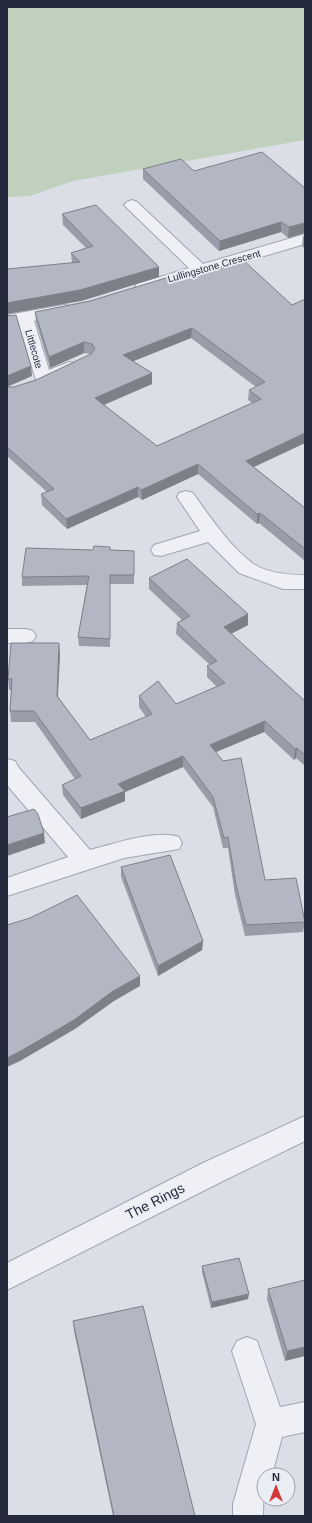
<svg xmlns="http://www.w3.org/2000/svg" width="312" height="1523" viewBox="0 0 312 1523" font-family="Helvetica,sans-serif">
<rect width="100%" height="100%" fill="#dcdee7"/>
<path fill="#bfd1bc" d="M7,7h298v133l-232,41 -43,15 -23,1z"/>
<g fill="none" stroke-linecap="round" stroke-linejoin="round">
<defs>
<g id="minor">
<path d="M132,200l5,2 66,62 102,-30v10l-156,46 -6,2 -6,-2 -2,-3 2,-3 52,-16 -62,-60 -3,-3 3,-3z"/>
<path d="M64,305l6,1 2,4 -2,4 -36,7 15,49 20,-8 6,1 3,4 -3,4c-12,5 -25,15 -38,12l-19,-59 -11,1v-10z"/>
<path d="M186,491l7,2c17,24 35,51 59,70 14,10 37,12 53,12v14h-22l-44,-16 -31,-31 -47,14 -7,-1 -3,-5 3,-5 46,-14 -23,-34 2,-4z"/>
<path d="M7,629h19l7,2 3,5 -3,5 -7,2h-19z"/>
<path d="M7,759l8,2 4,7 71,82c23,-6 66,-21 89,-13l3,6 -3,6 -55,9 -117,38v-18l61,-21 -61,-72z"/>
<path d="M305,1116v25l-82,40 -216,109v-27l196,-100z"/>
<path d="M247,1337l10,4 23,66 25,-5v30l-23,5 -10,38h-8l-1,41h-30v-12l23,-80 -24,-73 5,-10z"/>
</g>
</defs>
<use href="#minor" stroke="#a1a4b1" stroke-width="2"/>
<use href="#minor" fill="#eef0f5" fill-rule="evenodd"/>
</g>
<g fill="#9a9da9" fill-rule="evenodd">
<path d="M143,169l51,2 111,17 -17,50 -7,-6 -62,19 -76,-72z"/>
<path d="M62,214l97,63 -78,24 -9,-38 -1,-10 15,-5 -23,-23z"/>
<path d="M305,235v14l-3,-3 1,-10z"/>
<path d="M243,260l62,183 -51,24 51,41v53l-46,-38 -2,1 -59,-50 -56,26 -4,-3 -71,32 -25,-24 -1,-11 6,-2 -40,-36v-69h7l22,-7 55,-26 -7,-1 -34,15 -14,-46 -1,-10 55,-11 84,-19zM191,338l65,49 -7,3 -1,10 4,3 -95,43 -53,-41 48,-21v-11l-19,-12z"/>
<path d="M110,550l24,1v33h-24v63l-31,-1 -1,-9 9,-52 -65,1v-9z"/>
<path d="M149,578l99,36v11l-17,9 74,67v65l-9,-8 -2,2 -30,-28 -48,20 49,128 40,42 -2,10 -58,4 -10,-41 -7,-47h-5l-10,-41 -30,-40 -58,25v9l-44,18 -18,-24 -1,-10 13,-6 -40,-57h-24l-1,-11 2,-21h-3l-1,-11 52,-25 -2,43 32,43 56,-23 -7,-10v-11l37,8 41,-17 -10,-10v-11l3,-1 -34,-31 1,-11 5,-3 -33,-31z"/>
<path d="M121,867l82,74 -1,9 -44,26 -37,-99z"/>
<path d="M202,1266l46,33 -37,9 -9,-36z"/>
<path d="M305,1280l-20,81 -18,-62 1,-10z"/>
<path d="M73,1321l122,195h-82l-39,-185z"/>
</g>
<g fill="#7d8089">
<path d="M281,222v10l-62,19 1,-10z"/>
<path d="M305,223v10l-17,5 1,-11z"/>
<path d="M159,267v10l-78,24 -74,13v-11z"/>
<path d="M192,328l-1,10 -67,27 -1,-10z"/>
<path d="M84,342v11l-34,15 -1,-11z"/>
<path d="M31,366l1,10 -25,11v-11z"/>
<path d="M152,373v11l-56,24 -1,-10z"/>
<path d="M305,433v10l-60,28 1,-10z"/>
<path d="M198,464v10l-56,26 -1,-10z"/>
<path d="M138,487v10l-71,32 -1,-10z"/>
<path d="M260,513l-1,10 -2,1v-10z"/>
<path d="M248,614v11l-25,13 1,-11z"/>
<path d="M59,643l1,11 -3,53v-11z"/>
<path d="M265,721l-1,11 -55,23 1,-10z"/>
<path d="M297,748l-1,10 -2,2 1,-11z"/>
<path d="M183,756v11l-58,25v9l-44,18v-11l37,-24z"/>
<path d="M44,833l1,10 -38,13v-11z"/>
<path d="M203,941l-1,9 -44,26v-10z"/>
<path d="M140,976v10l-26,15 -39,28 -55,32 -13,6v-9l106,-67z"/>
<path d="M249,1294l-1,5 -37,9 1,-6z"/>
<path d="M305,1347v9l-20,5 2,-10z"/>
</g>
<g fill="#b3b7c4" stroke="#7d8089" fill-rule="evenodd">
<path d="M262,152l43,36v35l-16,4 -8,-5 -61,19 -77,-72 38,-10 13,12z"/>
<path d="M96,205l63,62 -79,23 -73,13v-34l73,-7 -9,-9 22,-7 -31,-32z"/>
<path d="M243,260l49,45 13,-6v134l-59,28 59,47v41l-45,-36 -3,1 -59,-50 -57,26 -3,-3 -72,32 -25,-25 13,-5 -47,-42v-60h7l22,-7 55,-26 4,-5 -3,-5 -8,-2 -35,15 -14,-45 55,-11 79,-24 5,5zM192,328l73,54 -16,8 12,9 -104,47 -62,-48 57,-25 -29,-18z"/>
<path d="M16,315l15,51 -24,10v-60z"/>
<path d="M94,546l16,1v3l24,1v24h-24v64l-32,-2 11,-61 -67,1 4,-29 67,2z"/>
<path d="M187,559l61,55 -24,13 81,74v54l-8,-7 -2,1 -30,-28 -55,24 13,16 18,-3 24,122 31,-2 9,44 -59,3 -10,-40 -8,-48 -4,1 -11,-41 -30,-41 -65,28 7,7 -44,17 -19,-23 19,-9 -47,-65h-24l2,-32h-4l3,-36h48l-2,53 33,44 62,-26 -13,-18 19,-15 18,23 49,-21 -18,-17 10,-5 -40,-38 13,-7 -41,-38z"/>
<path d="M34,809l4,5 6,19 -37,12v-28z"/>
<path d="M170,855l33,86 -45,25 -37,-99z"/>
<path d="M77,895l63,81 -27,15 -39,29 -55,32 -12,6v-133l23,-7z"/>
<path d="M239,1258l10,36 -37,8 -10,-36z"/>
<path d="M305,1280v67l-18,4 -19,-62z"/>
<path d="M143,1306l52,210h-81l-41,-195z"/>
</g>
<g text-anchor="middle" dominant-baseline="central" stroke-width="3.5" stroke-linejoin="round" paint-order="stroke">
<g font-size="10" fill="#252a3d" stroke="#ebedf4">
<text transform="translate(214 266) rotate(-16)">Lullingstone Crescent</text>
<text transform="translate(34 349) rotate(74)">Littlecote</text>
</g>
<g font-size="14" fill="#252a3d" stroke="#ebedf4">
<text transform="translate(155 1201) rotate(-27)">The Rings</text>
</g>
</g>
<rect width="312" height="1523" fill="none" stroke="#252a3d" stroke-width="16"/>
<g transform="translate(276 1487)"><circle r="19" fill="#ebedf4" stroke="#9c9fab"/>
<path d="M0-3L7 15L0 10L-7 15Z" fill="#d3393a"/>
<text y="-6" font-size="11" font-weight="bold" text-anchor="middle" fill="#252a3d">N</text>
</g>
</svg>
